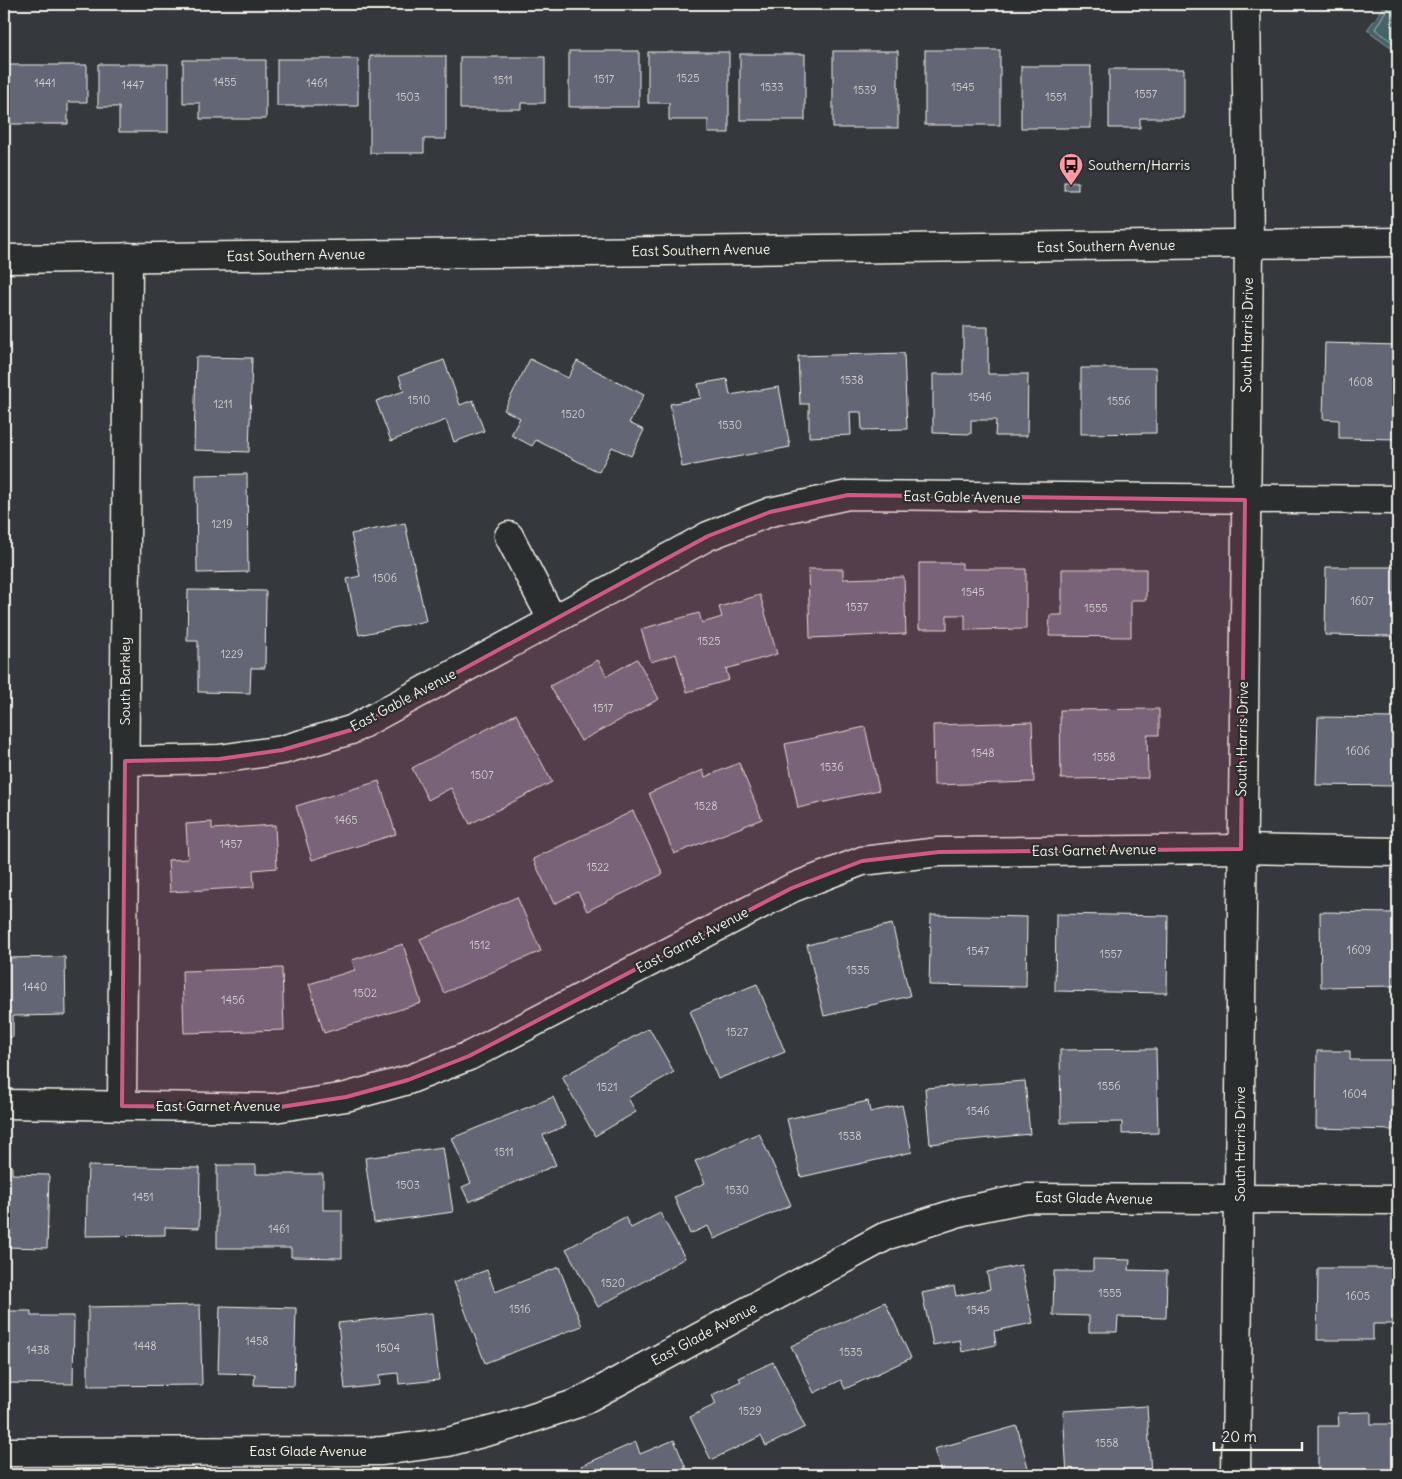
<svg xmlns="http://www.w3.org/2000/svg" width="1402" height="1479" viewBox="0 0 1402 1479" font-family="Delius,sans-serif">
<rect width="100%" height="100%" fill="#35383c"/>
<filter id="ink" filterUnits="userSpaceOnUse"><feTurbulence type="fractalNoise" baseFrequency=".02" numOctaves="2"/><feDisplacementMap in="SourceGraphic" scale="10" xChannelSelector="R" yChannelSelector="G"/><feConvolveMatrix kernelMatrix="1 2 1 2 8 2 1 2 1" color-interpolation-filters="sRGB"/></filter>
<g filter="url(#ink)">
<path fill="#46646a" stroke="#8c9c9c" d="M1386,4h12v48l-31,-22z"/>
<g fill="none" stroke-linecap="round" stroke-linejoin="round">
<path stroke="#aeb9b6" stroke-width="1" d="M1390,4l-15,25 23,17"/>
</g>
<g fill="#636675" stroke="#f4f1e8">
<rect x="925" y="50" width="75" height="75"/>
<rect x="569" y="51" width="70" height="56"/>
<rect x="833" y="51" width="65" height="77"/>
<path d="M648,52h81v81h-21v-13h-39v-17h-21z"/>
<rect x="740" y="54" width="65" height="66"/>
<path d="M370,56h76v83h-22v14h-54z"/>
<path d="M460,57h85v46h-24v6h-61z"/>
<rect x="277" y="59" width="81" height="47"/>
<path d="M183,60h83v59h-66v-16h-17z"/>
<path d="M98,64h70v68h-49v-25h-21z"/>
<path d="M4,65h83v37h-19v22h-64z"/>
<rect x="1021" y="66" width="70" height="62"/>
<path d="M1109,69h75v49h-44v10h-31z"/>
<rect x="1064" y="182" width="14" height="8"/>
<path d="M963,327h25v47h40l-1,62h-32l1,-16h-25v14l-38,-1v-59h30z"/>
<path d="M1325,343l73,2v94l-59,-1v-18l-16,-1z"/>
<path d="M904,353l3,76 -45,1 -1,-18h-11l1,23 -42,2v-33h-9l-2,-48z"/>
<path d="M196,357l56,1 -3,94 -55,-2z"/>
<path d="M530,359l38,19 9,-17 67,34 -15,28 15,7 -13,26 -19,-9 -13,25 -63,-32 -4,6 -21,-11 9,-17 -16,-8z"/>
<path d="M444,360l16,45 13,-5 11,31 -30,11 -8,-22 -55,21 -15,-40 28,-10 -5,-15z"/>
<path d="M1081,368h75v65l-75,1z"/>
<path d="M727,379l3,16 49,-8 11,60 -108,20 -12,-63 31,-6 -3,-14z"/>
<path d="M247,474l1,98 -51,1 -1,-98z"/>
<path d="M405,523l21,98 -67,14 -12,-56 13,-3 -9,-42z"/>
<path d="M919,563h43v6h64v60l-61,1v-15h-18v14h-28z"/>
<path d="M1326,567h72v77h-5v-8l-68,-1z"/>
<path d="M808,569h35v10l61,-2 2,57 -96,4z"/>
<path d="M1062,569h84v31h-15v37l-82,-1 1,-21h12z"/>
<path d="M188,590l78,1 -1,77h-14l-1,25 -52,-1v-51h-11z"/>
<path d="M760,595l17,59 -51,15 3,11 -42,12 -11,-38 -25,8 -10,-33 58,-16 3,10 20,-6 -3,-10z"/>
<path d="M637,659l22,40 -78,42 -31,-55 48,-26 9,16z"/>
<path d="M1159,709v26h-12l1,43 -87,1 -1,-69z"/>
<path d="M516,714l36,68 -82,42 -19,-36 -23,12 -16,-32z"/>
<path d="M1318,717l80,1v68l-82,-1z"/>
<path d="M1032,722l2,60 -100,3 -1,-60z"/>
<path d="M865,727l14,63 -81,18 -13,-64z"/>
<path d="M739,763l23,56 -88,35 -25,-61 54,-23 2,7z"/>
<path d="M379,781l17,53 -84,26 -16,-54z"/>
<path d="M633,811l30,63 -76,37 -9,-19 -24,12 -21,-45z"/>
<path d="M212,822v7l63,-4 2,43 -24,2 1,17 -84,5 -2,-32 20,-1 -2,-35z"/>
<path d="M517,897l24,54 -97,42 -24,-54z"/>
<path d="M1320,912l78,1v73l-77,1z"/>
<path d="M1056,914l112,2 -1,77 -112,-2z"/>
<path d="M931,915l96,2 -1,70 -97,-2z"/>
<path d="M892,924l18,72 -86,20 -17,-71z"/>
<path d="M403,944l18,59 -97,30 -15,-49 46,-14 -3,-10z"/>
<path d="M65,957l1,58 -53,1v21h-9v-79z"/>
<path d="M282,968l2,62 -100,3 -2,-62z"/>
<path d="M757,984l28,68 -67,27 -28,-68z"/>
<path d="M649,1028l25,44 -46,26 8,14 -41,24 -33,-59z"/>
<path d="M1156,1049l2,84 -36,1v-12l-61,1 -1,-73z"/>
<path d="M1317,1051h33v9h44l-1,70 -77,-2z"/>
<path d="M1025,1081l5,53 -100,10 -5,-56z"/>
<path d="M553,1097l13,29 -23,9 13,30 -87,37 -7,-15 9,-4 -19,-45z"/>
<path d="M868,1101l2,11 32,-7 10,47 -111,25 -14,-58z"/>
<path d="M759,1133l32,72 -77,34 -6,-13 -18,8 -16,-37 31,-14 -10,-22z"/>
<path d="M443,1147l10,65 -79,11 -9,-65z"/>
<path d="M4,1165l8,1v8l37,1 -2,73 -43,-1z"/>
<path d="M217,1165h39v9h67v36h19v48l-51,-1v-9h-74z"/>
<path d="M88,1166l112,2 -1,60 -34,-1v8l-79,1z"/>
<path d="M660,1213l25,45 -87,49 -32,-58 59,-32 6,11z"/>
<path d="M1093,1259l37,1 -1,10 38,1 -1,47 -48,-1 -1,15h-28v-16l-36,-1 1,-44h39z"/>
<path d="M1021,1265l12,58 -39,8 2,14 -34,7 -2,-12 -27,5 -11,-52 32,-7 2,10 34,-7 -3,-17z"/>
<path d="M559,1267l23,59 -97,37 -31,-81 33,-12 8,22z"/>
<path d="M1318,1268h80v56h-25v16h-56z"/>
<path d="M885,1302l26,56 -66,31 -4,-9 -27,13 -23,-47z"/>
<path d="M200,1305l2,80 -114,1v-79z"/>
<path d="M220,1306l76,2 -2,78 -40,-1 1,-11 -37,-1z"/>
<path d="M4,1311h27v5h43l-1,68 -69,-1z"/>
<path d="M432,1313l7,67 -40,4 -1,-11 -19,2 1,10 -35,4 -7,-66z"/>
<path d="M773,1362l32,65 -39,19 -5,-10 -50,24 -21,-43 26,-13 -4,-9 29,-14 -2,-3z"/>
<path d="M1147,1406l4,69h-84l-4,-64z"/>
<path d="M1371,1412v12h27v51l-80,-1v-48h21l-1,-13z"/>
<path d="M1017,1426l13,49h-88l-8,-26z"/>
<path d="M674,1440l15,35h-104l-4,-9 55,-24 4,12z"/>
</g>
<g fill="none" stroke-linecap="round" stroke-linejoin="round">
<defs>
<g id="minor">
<path d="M509,536l43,83"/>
<path d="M125,761l94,-2 63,-9 69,-20 357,-194 62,-24 78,-17 550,5"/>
<path d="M4,1104l270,4 72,-11 62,-17 61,-24 323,-168 70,-27 77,-9 302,-3 157,3"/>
<path d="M122,1106l6,-849"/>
<path d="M4,1452l378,-1 66,-9 64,-17 66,-22 310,-168 75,-24 64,-13 371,2"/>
<path d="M1236,1475l13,-1231 -3,-240"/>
</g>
<path id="major" d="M4,259l1394,-17"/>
</defs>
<use href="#minor" stroke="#f4f1e8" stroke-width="31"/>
<use href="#major" stroke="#f4f1e8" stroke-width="31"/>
<use href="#minor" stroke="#2a2d2e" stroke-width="28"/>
<use href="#major" stroke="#2a2d2e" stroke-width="28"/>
</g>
</g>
<path fill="#d15985" fill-opacity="0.2" stroke="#d15985" stroke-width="4" stroke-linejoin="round" d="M848,495l397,5 -4,349 -302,3 -77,9 -70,27 -323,168 -61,24 -62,17 -72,11 -152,-2 3,-345 94,-2 63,-9 69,-20 357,-194 62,-24z"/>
<defs>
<symbol id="bus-pin" viewBox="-11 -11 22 30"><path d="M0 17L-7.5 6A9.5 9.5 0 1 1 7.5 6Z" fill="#ff9aa2" stroke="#2a2d2e"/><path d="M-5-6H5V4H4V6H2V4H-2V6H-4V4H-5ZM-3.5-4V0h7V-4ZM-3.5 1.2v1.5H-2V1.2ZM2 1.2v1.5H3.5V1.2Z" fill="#111"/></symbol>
</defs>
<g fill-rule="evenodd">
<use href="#bus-pin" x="1057" y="151" width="28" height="38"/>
</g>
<g text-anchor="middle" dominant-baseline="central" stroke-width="4.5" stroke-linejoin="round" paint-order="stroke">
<g font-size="11" fill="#d0cecb">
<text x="688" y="78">1525</text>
<text x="604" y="79">1517</text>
<text x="503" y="80">1511</text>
<text x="225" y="82">1455</text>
<text x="45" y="83">1441</text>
<text x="317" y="83">1461</text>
<text x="133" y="85">1447</text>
<text x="772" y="87">1533</text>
<text x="963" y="87">1545</text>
<text x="865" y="90">1539</text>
<text x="1146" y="94">1557</text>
<text x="408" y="97">1503</text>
<text x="1056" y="97">1551</text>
<text x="852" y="380">1538</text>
<text x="1361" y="382">1608</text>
<text x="980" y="397">1546</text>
<text x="419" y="400">1510</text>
<text x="1119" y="401">1556</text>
<text x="223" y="404">1211</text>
<text x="573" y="414">1520</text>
<text x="730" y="425">1530</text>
<text x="222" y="524">1219</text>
<text x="385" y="578">1506</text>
<text x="973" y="592">1545</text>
<text x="1362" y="601">1607</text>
<text x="857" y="607">1537</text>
<text x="1096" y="608">1555</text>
<text x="709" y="641">1525</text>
<text x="232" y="654">1229</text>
<text x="603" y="708">1517</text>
<text x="1358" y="751">1606</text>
<text x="983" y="753">1548</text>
<text x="1104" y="757">1558</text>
<text x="832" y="767">1536</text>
<text x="482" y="775">1507</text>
<text x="706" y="806">1528</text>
<text x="346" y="820">1465</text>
<text x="231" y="844">1457</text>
<text x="598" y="867">1522</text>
<text x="480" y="945">1512</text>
<text x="1359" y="950">1609</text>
<text x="978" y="951">1547</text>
<text x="1111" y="954">1557</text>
<text x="858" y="970">1535</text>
<text x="35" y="987">1440</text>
<text x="365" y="993">1502</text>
<text x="233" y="1000">1456</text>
<text x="737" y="1032">1527</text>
<text x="1109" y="1086">1556</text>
<text x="607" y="1087">1521</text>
<text x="1355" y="1094">1604</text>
<text x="978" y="1111">1546</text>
<text x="850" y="1136">1538</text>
<text x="504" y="1152">1511</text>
<text x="408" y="1185">1503</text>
<text x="737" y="1190">1530</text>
<text x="143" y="1197">1451</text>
<text x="279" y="1229">1461</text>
<text x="613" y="1283">1520</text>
<text x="1110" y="1293">1555</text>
<text x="1358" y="1296">1605</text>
<text x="520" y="1309">1516</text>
<text x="978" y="1310">1545</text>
<text x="257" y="1341">1458</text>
<text x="145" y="1346">1448</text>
<text x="388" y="1348">1504</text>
<text x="38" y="1350">1438</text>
<text x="851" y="1352">1535</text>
<text x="750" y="1411">1529</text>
<text x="1107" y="1443">1558</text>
</g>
<g font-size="14" fill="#f4f1e8" stroke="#2a2d2e" text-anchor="start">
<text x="1088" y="165">Southern/Harris</text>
</g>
<g font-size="14" fill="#f4f1e8" stroke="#2a2d2e">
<text transform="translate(1106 246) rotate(-1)">East Southern Avenue</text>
<text transform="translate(701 250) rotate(-1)">East Southern Avenue</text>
<text transform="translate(296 255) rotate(-1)">East Southern Avenue</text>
<text transform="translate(1247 335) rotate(-89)">South Harris Drive</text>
<text transform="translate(962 497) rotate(1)">East Gable Avenue</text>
<text transform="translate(125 681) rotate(-90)">South Barkley</text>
<text transform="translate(403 700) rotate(-28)">East Gable Avenue</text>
<text transform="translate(1242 739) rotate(-89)">South Harris Drive</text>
<text transform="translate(1094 850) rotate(-1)">East Garnet Avenue</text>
<text transform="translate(692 940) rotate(-28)">East Garnet Avenue</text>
<text x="218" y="1106">East Garnet Avenue</text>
<text transform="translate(1240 1144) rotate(-90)">South Harris Drive</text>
<text transform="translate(1094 1198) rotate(1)">East Glade Avenue</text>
<text transform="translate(704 1334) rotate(-28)">East Glade Avenue</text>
<text x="308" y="1451">East Glade Avenue</text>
</g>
</g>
<rect width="1402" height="1479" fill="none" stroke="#2a2d2e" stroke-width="20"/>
<rect x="10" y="10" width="1382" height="1459" fill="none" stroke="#f4f1e8" stroke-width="2" filter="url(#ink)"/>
<path d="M1214 1442v8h88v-8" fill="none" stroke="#f4f1e8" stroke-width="2.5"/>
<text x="1222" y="1442" font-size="15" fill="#f4f1e8" stroke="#2a2d2e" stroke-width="4" paint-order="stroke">20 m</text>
</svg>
